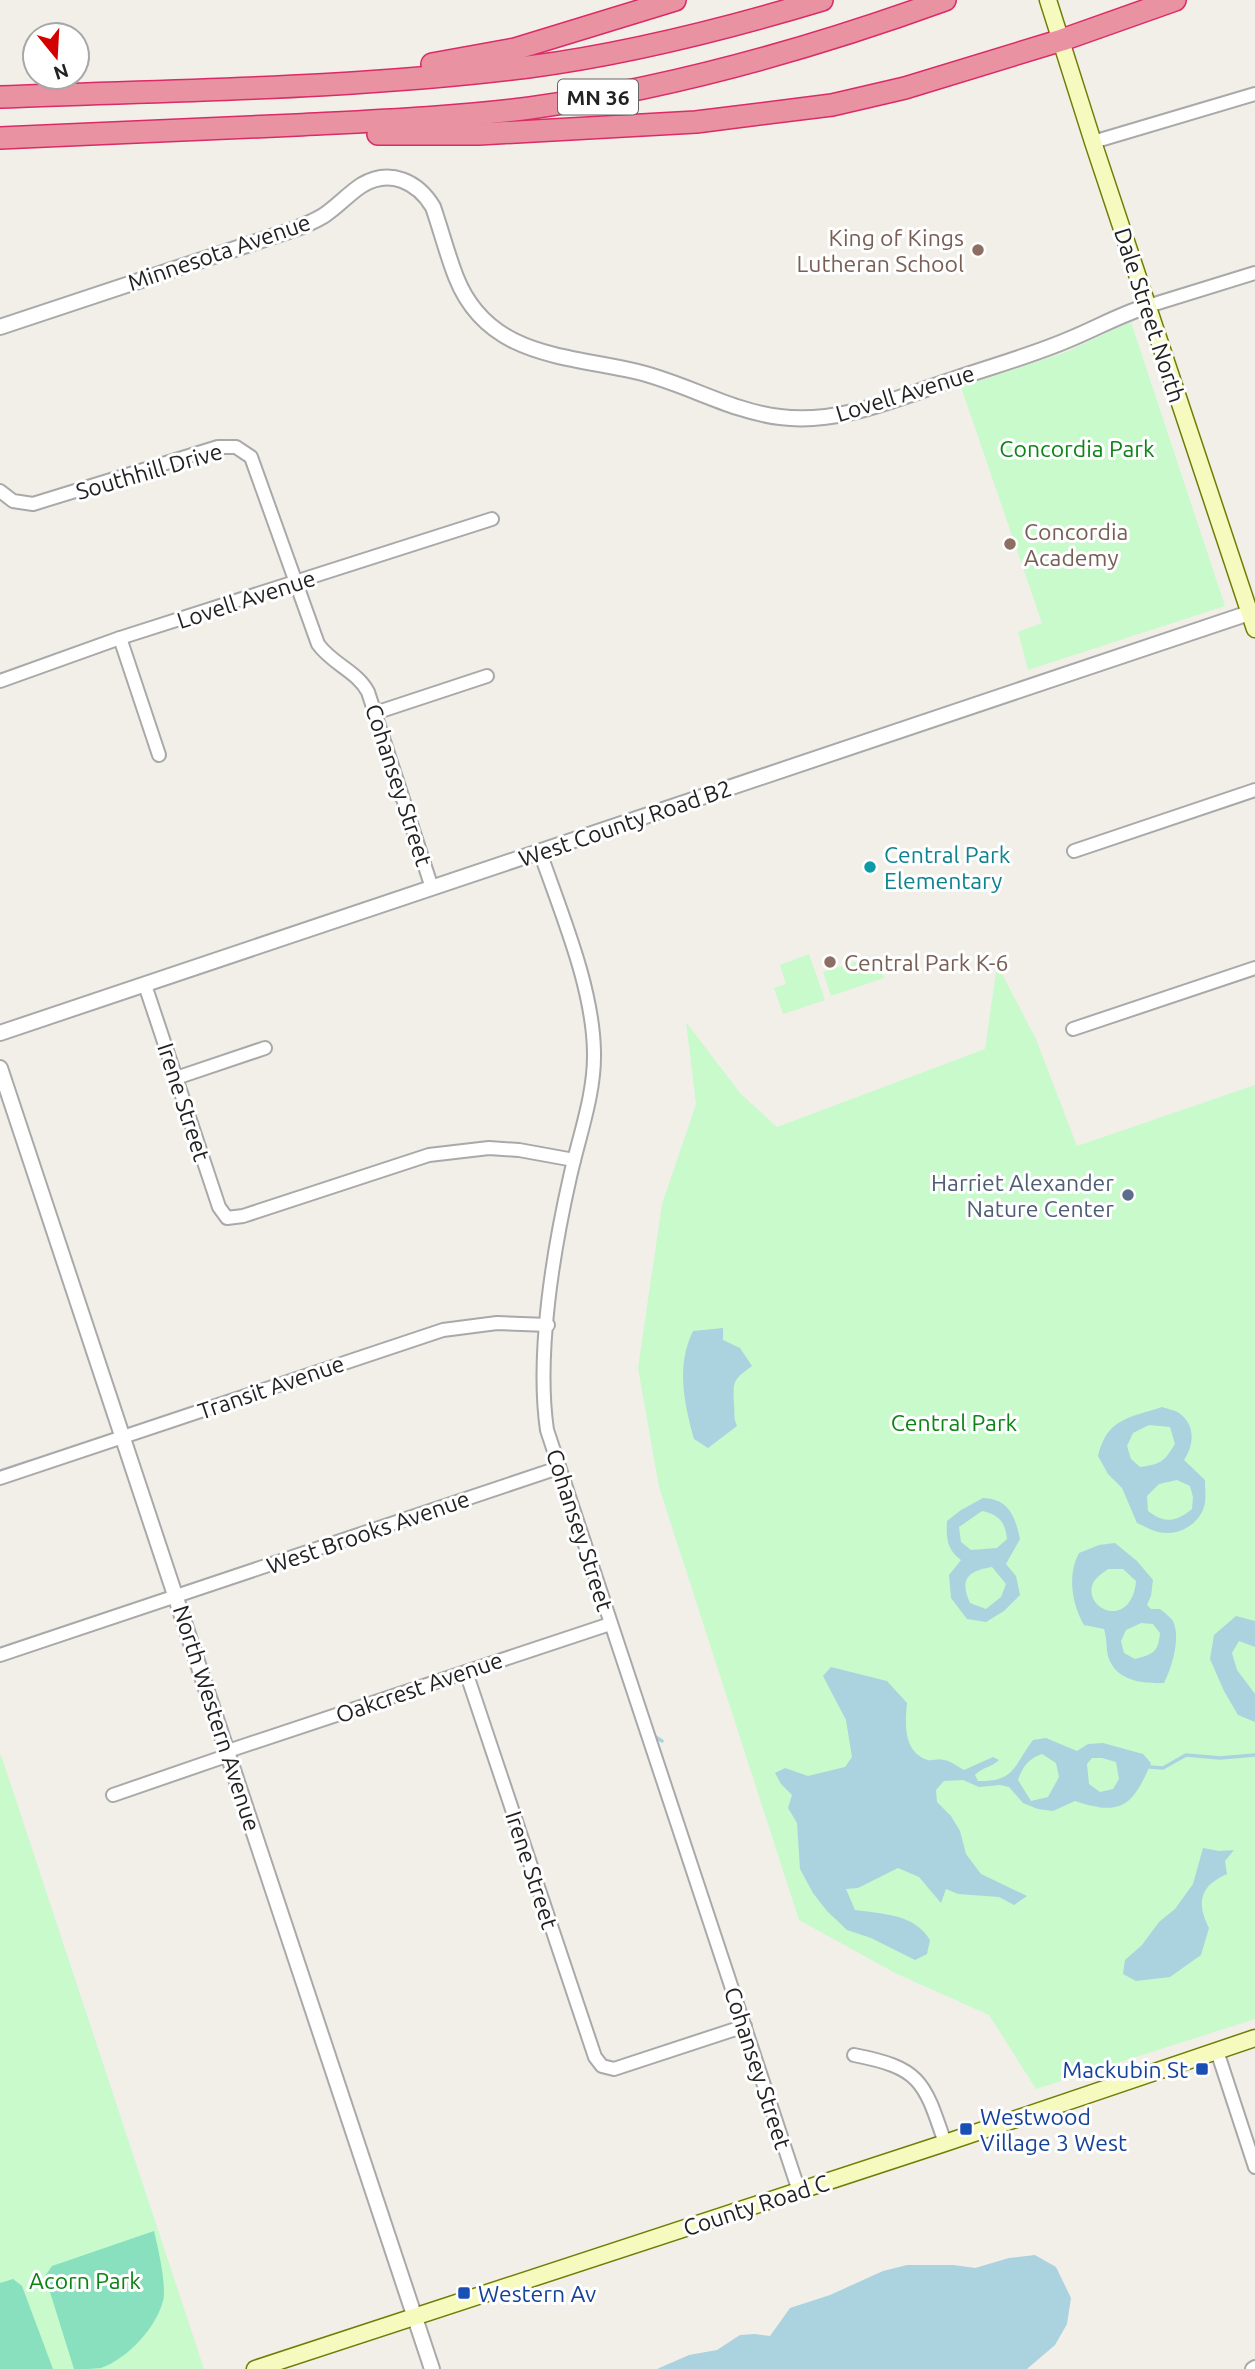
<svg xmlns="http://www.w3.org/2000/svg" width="1255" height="2369" viewBox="0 0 1255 2369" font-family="Ubuntu,sans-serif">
<rect width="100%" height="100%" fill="#f2efe9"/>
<g fill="#c8facc">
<path d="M1131,322l94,284 -197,64 -10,-38 24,-9 -81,-236 105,-35z"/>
<path d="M809,954l16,46 -42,14 -9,-26 12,-4 -6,-19z"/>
<path d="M877,955l7,23 -53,18 -8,-24z"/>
<path d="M996,972h5l35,67 41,107 178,-61v934l-219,70 -47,-74 -94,-42 -96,-53 -140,-433 -21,-119 24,-164 34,-100 -10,-82 54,71 37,34 208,-78z"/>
<path d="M0,1755h1l203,614h-204z"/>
</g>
<g fill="#88e0be">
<path d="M154,2231c4,17 13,54 9,70 -7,27 -36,58 -62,67 -7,1 -18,1 -27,1l-29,-93 7,-10z"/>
<path d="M13,2279l9,7 31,83h-53v-86z"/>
</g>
<g fill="#aad3df" fill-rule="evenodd">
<path d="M723,1328v12l17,8 12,18c-19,14 -19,15 -18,37 1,9 -1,14 3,23l-29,22 -14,-9c-10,-37 -18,-73 -1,-108z"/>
<path d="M1162,1407c5,2 13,3 17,6 17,12 15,32 5,47l21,20c0,7 1,16 0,23 -4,21 -27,34 -47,29 -7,-2 -14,-6 -21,-9l-15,-35 -14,-14 -10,-18c9,-38 31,-38 64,-49zM1149,1425l21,2 5,17c-11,18 -14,20 -35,23l-9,-8 -4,-13 6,-13zM1177,1480l13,6 3,11 -1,12c-16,13 -27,15 -44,2l-1,-15 12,-12z"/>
<path d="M983,1498c26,1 32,18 37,41l-14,25 10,12 4,19 -16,16 -18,11 -19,-3 -16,-21 -2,-23 12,-15c-14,-10 -15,-22 -14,-39l14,-11zM982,1511c17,4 23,10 25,28l-10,9 -26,2 -10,-8 -2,-15zM992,1567l14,17 -5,13 -15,12 -16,-6c-11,-24 -2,-32 22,-36z"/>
<path d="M1115,1543l22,18 16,19 -2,16 -4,9 4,4h9c4,3 10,8 13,12 8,17 -1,46 -9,62 -21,1 -49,-2 -56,-27 -2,-9 -1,-18 -4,-27l-20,-4c-12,-21 -17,-50 -5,-72l20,-8zM1108,1569h15l13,12c-4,47 -50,31 -44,5 2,-8 11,-13 16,-17zM1141,1623l12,1 7,9c-2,20 -7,21 -25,26l-11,-6 -3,-12 5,-11z"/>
<path d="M1236,1616l19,5v26l-16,-6 -7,12 5,17 18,24v28l-17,-7 -14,-24 -14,-32 4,-24z"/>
<path d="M831,1667l56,14 20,22c-2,21 -4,49 21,57 5,1 11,-2 16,0 7,1 14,7 20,10l29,-13 6,3c-7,7 -16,7 -24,15l3,6c38,1 35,-15 55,-41l13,-2 31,13 11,-7 15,-1 40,11 8,9c-18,42 -29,54 -76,38l-22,10 -15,-2 -15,-6 -14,-16 -9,-2 -21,2 -16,-7 -19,1 -8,9 1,12 14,14 9,15 6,23 15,20 46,22 -13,9 -15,-8 -41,-3 -12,-5 -5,14 -22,-26 -21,-9 -40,20 -12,1 9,21c28,4 60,4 75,30l-3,14 -12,6 -44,-22 -24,-8 -20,-19 -14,-18 -13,-24 -3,-46 -9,-15 4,-13 -11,-11 -6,-11 10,-5 23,8 37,-9 7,-10 -6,-37 -23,-44zM1042,1754l14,9 3,14 -11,20 -17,4 -13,-21c5,-14 10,-21 24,-26zM1092,1758h10l14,4 3,17 -6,10 -13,3 -11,-8 -2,-20z"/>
<path d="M1203,1848l16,3 15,-1 -9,11 2,13c-27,12 -31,28 -18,54l-8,27 -31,22 -34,4 -13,-7 2,-14 17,-15 17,-23 16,-13 18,-25z"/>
<path d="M1035,2255l21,12 15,31 -4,26 -12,21 -28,24h-370l32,-14 28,-5 23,-15 15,-1 15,2 20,-28 40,-13 53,-24 24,-6h47l21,3 34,-10z"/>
</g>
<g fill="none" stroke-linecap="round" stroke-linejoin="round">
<g stroke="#aad3df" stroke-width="3.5">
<path d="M0,1471l31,-10"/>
<path d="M550,1474l6,4 18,52"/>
<path d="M654,1736l8,5"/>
<path d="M1150,1767l13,1 23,-13 34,3 35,-3"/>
</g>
<defs>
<g id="minor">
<path d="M1093,142l162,-48"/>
<path d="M1148,306l107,-33"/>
<path d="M0,491l13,10 20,3 185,-57h18l15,10 67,187c14,20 39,27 50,48l64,196"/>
<path d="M120,638l39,117"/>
<path d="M0,681l120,-43 372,-119"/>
<path d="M375,713l112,-37"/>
<path d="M1074,851l181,-61"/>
<path d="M540,852c21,61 53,135 54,200 1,42 -15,84 -24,125 -17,75 -34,178 -23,253l252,761"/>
<path d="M145,985l74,222 8,11 16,-2 186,-61 60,-7 30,2 55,10"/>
<path d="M1073,1029l182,-61"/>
<path d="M176,1078l89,-30"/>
<path d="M0,1478l443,-148 54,-7 51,2"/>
<path d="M0,1655l558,-187"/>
<path d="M466,1672l129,385 7,9 12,3 131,-43"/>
<path d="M228,1751l382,-127"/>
<path d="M113,1795l116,-40"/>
<path d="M1217,2051l38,116"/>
<path d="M854,2055c67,13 70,26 91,88"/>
<path d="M1252,2369l3,-2"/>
</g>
<g id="tertiary">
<path d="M0,327l292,-97c11,-4 21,-8 31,-14 14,-9 25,-22 39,-31 28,-17 56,-3 71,22 8,23 14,47 23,70 31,79 107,78 178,94 50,11 95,40 146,46 60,8 119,-20 175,-38 38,-13 78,-24 115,-40 27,-11 51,-25 78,-33"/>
<path d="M0,1033l1255,-422"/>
<path d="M0,1068l432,1301"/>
</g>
<g id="secondary">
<path d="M1048,0l45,142 162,487"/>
<path d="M255,2369l690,-226 310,-105"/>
</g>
<g id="motorway">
<path d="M432,64l83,-15 160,-49"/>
<path d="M0,97c176,-7 353,-8 528,-30 100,-13 198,-38 294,-67"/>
<path d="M378,134h101l217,-12 136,-17 73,-17 157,-48 113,-40"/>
<path d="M0,138c99,-4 198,-8 297,-13 78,-4 155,-7 233,-17 142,-20 280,-59 415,-108"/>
</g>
</defs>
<use href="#minor" stroke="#a9a9a9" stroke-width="16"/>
<use href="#tertiary" stroke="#a9a9a9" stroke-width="18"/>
<use href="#secondary" stroke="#707d05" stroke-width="19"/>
<use href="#motorway" stroke="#dc2a67" stroke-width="24"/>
<use href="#minor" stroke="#fff" stroke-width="12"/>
<use href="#tertiary" stroke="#fff" stroke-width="14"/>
<use href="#secondary" stroke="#f7fabf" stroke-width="16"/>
<use href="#motorway" stroke="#e892a2" stroke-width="21"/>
</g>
<g fill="#8d6e63" stroke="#fff" stroke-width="2.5">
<circle cx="978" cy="250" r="7"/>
<circle cx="1010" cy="544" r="7"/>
<circle cx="830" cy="962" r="7"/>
</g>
<circle fill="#0f9aa8" stroke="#fff" stroke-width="2.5" cx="870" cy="867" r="7"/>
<circle fill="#5c6f8a" stroke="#fff" stroke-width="2.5" cx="1128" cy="1195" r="7"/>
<g fill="#1a4fb4" stroke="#fff" stroke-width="2.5">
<rect x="1195" y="2062" width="14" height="14" rx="3.5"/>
<rect x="959" y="2122" width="14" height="14" rx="3.5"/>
<rect x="457" y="2286" width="14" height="14" rx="3.5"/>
</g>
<g text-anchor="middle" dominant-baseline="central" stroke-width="6" stroke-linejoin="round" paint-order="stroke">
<rect fill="#fff" stroke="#646464" stroke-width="2" x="558" y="79.5" width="80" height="35" rx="5"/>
<g font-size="21" font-weight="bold" fill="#222">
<text x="598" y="97">MN 36</text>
</g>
<g font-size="23" fill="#785e54" stroke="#fff" text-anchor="start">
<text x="964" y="237" text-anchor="end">King of Kings<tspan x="964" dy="26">Lutheran School</tspan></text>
<text x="1024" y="531">Concordia<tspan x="1024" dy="26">Academy</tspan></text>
<text x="844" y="962">Central Park K-6</text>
</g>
<g font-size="23" fill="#222" stroke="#fff">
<text transform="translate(219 252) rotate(-19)">Minnesota Avenue</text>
<text transform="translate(1150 315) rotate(72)">Dale Street North</text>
<text transform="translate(905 393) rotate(-17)">Lovell Avenue</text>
<text transform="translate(149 471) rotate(-16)">Southhill Drive</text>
<text transform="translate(246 599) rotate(-18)">Lovell Avenue</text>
<text transform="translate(399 785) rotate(72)">Cohansey Street</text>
<text transform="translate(625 823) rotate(-19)">West County Road B2</text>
<text transform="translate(184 1102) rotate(72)">Irene Street</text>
<text transform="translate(271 1387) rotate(-19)">Transit Avenue</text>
<text transform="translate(580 1530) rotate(72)">Cohansey Street</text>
<text transform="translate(368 1532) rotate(-19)">West Brooks Avenue</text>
<text transform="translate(419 1687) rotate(-19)">Oakcrest Avenue</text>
<text transform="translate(217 1718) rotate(72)">North Western Avenue</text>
<text transform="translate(532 1870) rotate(72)">Irene Street</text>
<text transform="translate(758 2068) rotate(72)">Cohansey Street</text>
<text transform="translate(756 2205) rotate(-18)">County Road C</text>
</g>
<g font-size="23" fill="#0c8416" stroke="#fff">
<text x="1077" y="448">Concordia Park</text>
<text x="954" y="1422">Central Park</text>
<text x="85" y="2280">Acorn Park</text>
</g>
<g font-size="23" fill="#0d838f" stroke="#fff" text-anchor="start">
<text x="884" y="854">Central Park<tspan x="884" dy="26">Elementary</tspan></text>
</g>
<g font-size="23" fill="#4e5e75" stroke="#fff" text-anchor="end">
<text x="1114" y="1182">Harriet Alexander<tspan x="1114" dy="26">Nature Center</tspan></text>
</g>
<g font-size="23" fill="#164399" stroke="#fff" text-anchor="start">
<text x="1188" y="2069" text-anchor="end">Mackubin St</text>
<text x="980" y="2116">Westwood<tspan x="980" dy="26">Village 3 West</tspan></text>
<text x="478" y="2293">Western Av</text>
</g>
</g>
<g transform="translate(56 56) rotate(162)"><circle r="33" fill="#ffffff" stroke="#a7a7a7" stroke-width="2"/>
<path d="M0-5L12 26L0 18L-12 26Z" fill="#d40000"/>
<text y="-10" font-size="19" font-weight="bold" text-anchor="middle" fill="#222222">N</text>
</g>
</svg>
